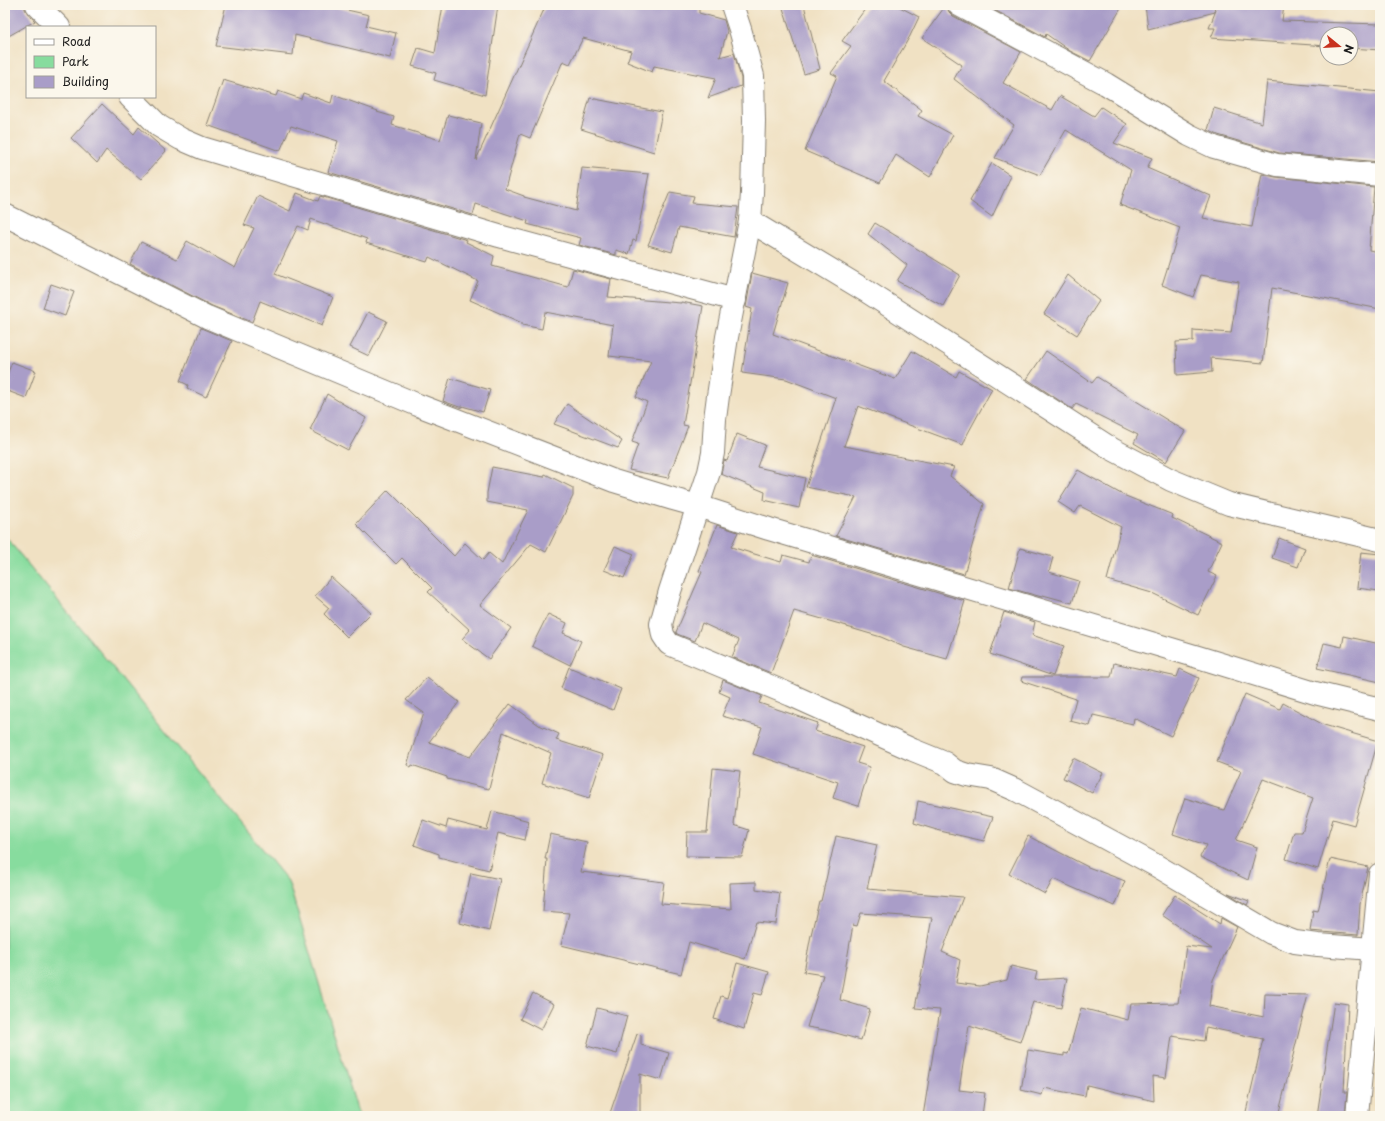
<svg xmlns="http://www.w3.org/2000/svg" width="1385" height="1121" viewBox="0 0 1385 1121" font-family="'Playpen Sans',sans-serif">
<rect width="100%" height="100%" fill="#fbf7ec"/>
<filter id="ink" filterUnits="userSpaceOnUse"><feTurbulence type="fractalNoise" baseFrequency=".025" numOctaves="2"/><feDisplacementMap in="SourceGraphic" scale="8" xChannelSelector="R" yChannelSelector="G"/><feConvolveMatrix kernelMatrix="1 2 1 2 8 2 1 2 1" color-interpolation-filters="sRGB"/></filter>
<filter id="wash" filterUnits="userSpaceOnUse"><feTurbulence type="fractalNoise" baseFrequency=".012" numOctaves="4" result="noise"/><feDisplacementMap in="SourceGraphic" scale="16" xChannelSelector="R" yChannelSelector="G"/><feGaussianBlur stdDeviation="0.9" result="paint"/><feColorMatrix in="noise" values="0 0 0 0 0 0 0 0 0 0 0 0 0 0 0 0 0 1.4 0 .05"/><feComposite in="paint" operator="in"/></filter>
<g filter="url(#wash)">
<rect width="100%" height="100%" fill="#f0e1c3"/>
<path fill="#87dc9e" stroke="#527c5d" d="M5,536l283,345 71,235h-354z"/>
<g id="blocks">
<g fill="#a99dc8">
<path d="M5,5h20v4l3,5 7,7 -30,17z"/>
<path d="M226,5h99l44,10 -3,11 30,7 -6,25 -95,-23 -2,20 -77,-9z"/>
<path d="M443,5h55l-13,90 -51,-15 2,-7 -24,-7 6,-18 17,5z"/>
<path d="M546,5h153v8l25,7 3,11 -7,26 14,-4 7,25v8l-33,12 8,-20 -62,-12 -2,6 -25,-10 4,-11 -48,-13 -13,26 -7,-3 -33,77 -10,-4 -15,55 19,7v1l52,14 6,-43 67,6 -13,67 -3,-1 -4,14 -13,-4v5l-37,-10 2,-7 -54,-14 1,-3 -52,-17 -3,11 -145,-43 10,-31 -47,-15 -11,25 -73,-26 16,-45 53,16 2,-5 23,8 2,-6 28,10 2,-8 45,16 -1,1 17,5 -2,8 48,15 8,-25 33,8 -5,37z"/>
<path d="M782,5h22l16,64 -16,5z"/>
<path d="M868,5h28l23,12 -9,19 -26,45 38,29 -4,6 35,19 -23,42 -34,-22 -16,28 -75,-32 32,-75 -6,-3 20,-27 -9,-5z"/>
<path d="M946,5l3,7 4,4 68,36 -18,31 49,27 8,-14 34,20 7,-9 26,17 -13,19 38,15 -5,10 64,28 -8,22 49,9 10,-53 14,3 98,10 -5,63 11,2v57l-108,-21 -9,75 -52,-5 1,14 -35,3 -1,-33 17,-1v-11l38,3 8,-51 -38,-7 -8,22 -31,-12 18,-57 -60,-23 11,-35 -65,-40 -26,45 -45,-17 19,-33 -60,-46 8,-14 -40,-27z"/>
<path d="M985,5h138l-33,56 -20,-10 -24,-17 -1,3z"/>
<path d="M1145,5h69l1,7 -67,17z"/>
<path d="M1218,5h66l-2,16 98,3v26l-29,-2v-14h-24v12l-116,-8 4,-10h-6z"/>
<path d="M1267,81l113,11v70l-101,-9 -61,-18 -10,-5 6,-22 48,15z"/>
<path d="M590,98l72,14 -8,40 -73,-23z"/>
<path d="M102,104l32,30 5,-7 27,24 -25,28 -35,-29 -9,13 -26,-25z"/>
<path d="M992,163l19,13 -19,41 -22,-16z"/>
<path d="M670,192l24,4 -2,7 46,4 -4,30 -55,-10 -7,25 -24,-7z"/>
<path d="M297,193l21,8 2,-5 147,44 -1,2 28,14 -2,10 76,21 5,-18 38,10 -3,18 73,6v-1l22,4 -20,119 5,1 -20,52 -39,-8 9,-26 -6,-2 15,-40 -11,-5 15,-36 -42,-5 4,-31 -68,-13 -3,17 -20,-4v-2l-52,-23 8,-19 -49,-24 -2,5 -61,-19 1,-4 -56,-20 -3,11 -10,-4 -23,48 58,23 -11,29 -62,-25 -8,21 -40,-16 -82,-42 11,-22 36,17 10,-18 48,27 19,-40 -10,-3 14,-29 32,15z"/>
<path d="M875,223l85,52 -17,31 -46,-25 10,-16 -39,-31z"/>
<path d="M752,273l36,10 -15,51 122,45 17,-28 44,26 3,-6 33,18 -25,46 -4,10 -105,-39 -14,40 110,21 -4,9 34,28 -20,70 -128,-38 20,-39 -50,-10 30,-89 -50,-19 -44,-6 10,-64 -6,-2z"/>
<path d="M1068,275l31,26 -22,34 -33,-21z"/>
<path d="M51,284l23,8 -9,24 -22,-8z"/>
<path d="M368,312l19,9 -18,35 -19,-9z"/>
<path d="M201,328l31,13 -26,56 -19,-9 1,-3 -8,-4z"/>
<path d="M1046,351l46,32 5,-6 88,54 -19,31 -32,-19 4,-8 -62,-31 -4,5 -45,-30z"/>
<path d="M12,362l24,9 -10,27 -21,-8v-10z"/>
<path d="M450,378l40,12 -7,22 -21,-6v2l-19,-7z"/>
<path d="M327,394l39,24 -18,32 -38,-20z"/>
<path d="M567,404l55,37 -4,7 -64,-24z"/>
<path d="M737,434l28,11 -8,22 48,11 -6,30 -35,-8 1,-8 -44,-18 3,-14 3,1z"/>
<path d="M492,467l52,10 1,-3 28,14v8l-27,56 -15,-8 -51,61 31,23 -22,31 -27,-20 8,-9 -42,-38 4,-4 -30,-30 -6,6 -40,-40 32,-34 66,66 11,-13 18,17 6,-7 13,11 26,-54 -41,-8v-9z"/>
<path d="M1078,470l45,25 50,20 -1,3 50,24 -14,30 9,4 -19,39 -46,-22 -45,-13 14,-53 -41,-21 -5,7 -17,-11z"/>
<path d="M717,525l21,7 -7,15 50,15 2,-7 26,7 2,-7 154,46 -18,58 -43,-12 -23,-10 -34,-10v-1l-53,-15 -23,62 -39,-16 7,-17 -37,-17 -7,18 -18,-7 -1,-2 26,-60 -3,-1z"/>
<path d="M1279,538l26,10 -7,19 -26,-9z"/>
<path d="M615,546l19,8 -10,24 -20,-8z"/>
<path d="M1020,548l33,9 -4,15 30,9 -7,22 -29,-8 -1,2 -33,-9z"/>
<path d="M1361,552l19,2 -1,37 -22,-3z"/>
<path d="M331,577l40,36 -24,24 -23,-23 5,-6 -14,-12z"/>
<path d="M1004,612l31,10 -3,13 32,11 -11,30 -63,-22z"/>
<path d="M548,614l19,9 -4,10 18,8 -11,24 -38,-19z"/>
<path d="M1344,636l36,8v38l-63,-14 7,-25 18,4z"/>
<path d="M1114,663l63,14 3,-8 19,9 -28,58 -37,-18 -1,6 -40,-9 -3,11 -20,-5 6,-22 -55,-18 1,-4h89z"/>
<path d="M569,667l52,22 -8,21 -52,-22z"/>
<path d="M427,677l32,25 -30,40 41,15 40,-53 29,21 20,9 -3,6 47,15 -14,43 -47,-15 9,-30 -48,-21 -14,57 -42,-10v-2l-35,-12 -1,2 -4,-2 17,-52 -18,-13z"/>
<path d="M723,680l39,16 -3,7 59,20 -3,8 48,16 -6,16 13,4 -12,39 -25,-8 5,-16 -85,-28 9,-27 -40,-11 8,-19 -11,-5z"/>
<path d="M1245,694l35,15 3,-6 41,22 54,16 -24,84 -21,-6 -15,50 -32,-10 8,-27h8l11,-34 -50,-19 -27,61 21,7 -9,33 -48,-23 6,-12 -33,-11 12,-36 39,12 17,-39 -24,-9z"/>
<path d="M1073,758l30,15 -11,20 -29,-15z"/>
<path d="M713,768l27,3 -6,54 15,5 -7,27 -56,-1 1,-24h20z"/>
<path d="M918,801l75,16 -9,24 -44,-10 -26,-8z"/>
<path d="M492,811l37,10 -4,19 -27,-7 -9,37 -50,-13v-3l-25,-9 9,-25 23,8 2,-8 39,10z"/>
<path d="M550,834l37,8 -6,30 83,10 -3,22 70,5 -1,-26 26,-1v7l24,4 -4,31 -20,-2 -11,37 -56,-17 -8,32 -120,-29 8,-32 -26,-2 4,-52h-2z"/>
<path d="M836,836l41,9 -10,44 96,8 -21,55 18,8 -4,23 24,3 27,-6 4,-14 26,6 -2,8 32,-2 -6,30 -28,-6 -13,40 -51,-16 -10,64 26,3 -3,23h-59l17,-106 -25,-2 17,-90 -71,-5 -4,13 -4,-1 -13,75 30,9 -9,31 -36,-10 -18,-3 16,-52 -19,-3 7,-37 8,-34h2z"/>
<path d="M1028,836l60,31 37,14 -10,25 -62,-27 -8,15 -36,-20z"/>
<path d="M1330,859l38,8 -8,37 -2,31 -48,-4 3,-21 5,1z"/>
<path d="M471,873l29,6 -11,52 -29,-8z"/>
<path d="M1228,893l21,8 -2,4z"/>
<path d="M1175,895l45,29 1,-6 16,9 -24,53 -4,26 55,11 1,-23 43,1 -30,121h-33l18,-77 -57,-12 -2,14 -32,-5 -6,42 -13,-2 1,25 -67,-16 -2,11 -41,-8 -2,7 -21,-5 7,-40 36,6v-3l4,1 13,-46 47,12 3,-16 47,-1 8,-57 26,3 -50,-34z"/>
<path d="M737,963l32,9 -7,23 -8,-2 -10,36 -30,-10 7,-23 6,2z"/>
<path d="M533,993l21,11 -13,26 -21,-11z"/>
<path d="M1334,1002l14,2 -4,88h3l-2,24h-28z"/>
<path d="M597,1008l30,8 -10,38 -30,-8z"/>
<path d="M637,1034l4,1v10l28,8 -8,27 -21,-6v42h-31z"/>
</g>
</g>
</g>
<g filter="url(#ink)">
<use href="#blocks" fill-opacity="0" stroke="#867e70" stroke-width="1"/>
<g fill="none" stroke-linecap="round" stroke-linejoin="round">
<defs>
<g id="minor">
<path d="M37,5l22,22"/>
<path d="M732,5l8,24 13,47 1,45 -2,72 -2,28 -23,116 -9,59 -3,23 -2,34 -4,19 -39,119 -9,33 2,11 6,9 122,51 122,55 32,13 10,8 12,4 24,4 27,12 139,75 114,67 24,9 23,3 55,4"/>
<path d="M959,5l147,79 83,51 25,12 63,18 103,10"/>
<path d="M130,97l29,29 22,13 21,9 297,88 236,64"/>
<path d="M5,215l202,102 211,88 196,76 59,18 25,7 71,23 429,128 117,36 65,16"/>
<path d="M750,221l116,70 246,158 59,31 58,24 151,36"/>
<path d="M1357,1116l23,-242"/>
</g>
</defs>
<use href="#minor" stroke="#867e70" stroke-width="24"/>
<use href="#minor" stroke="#fff" stroke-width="22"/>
</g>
</g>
<rect width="1385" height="1121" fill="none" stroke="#fbf7ec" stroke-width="20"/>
<rect x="26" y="26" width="130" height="72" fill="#fbf7ec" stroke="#a29f99"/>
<rect x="34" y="39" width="20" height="6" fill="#ffffff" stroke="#a29f99"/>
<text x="62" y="46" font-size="12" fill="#1c1c1c">Road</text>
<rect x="34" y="56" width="20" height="12" fill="#87dc9e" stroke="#a29f99"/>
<text x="62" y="66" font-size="12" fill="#1c1c1c">Park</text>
<rect x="34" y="76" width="20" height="12" fill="#a99dc8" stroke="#a29f99"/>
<text x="62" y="86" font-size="12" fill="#1c1c1c">Building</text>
<g transform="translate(1339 46) rotate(108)"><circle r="19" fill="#fbf7ec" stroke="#a29f99"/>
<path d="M0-3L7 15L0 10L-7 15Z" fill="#c8321e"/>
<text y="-6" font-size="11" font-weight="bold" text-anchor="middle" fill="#1c1c1c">N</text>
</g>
</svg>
